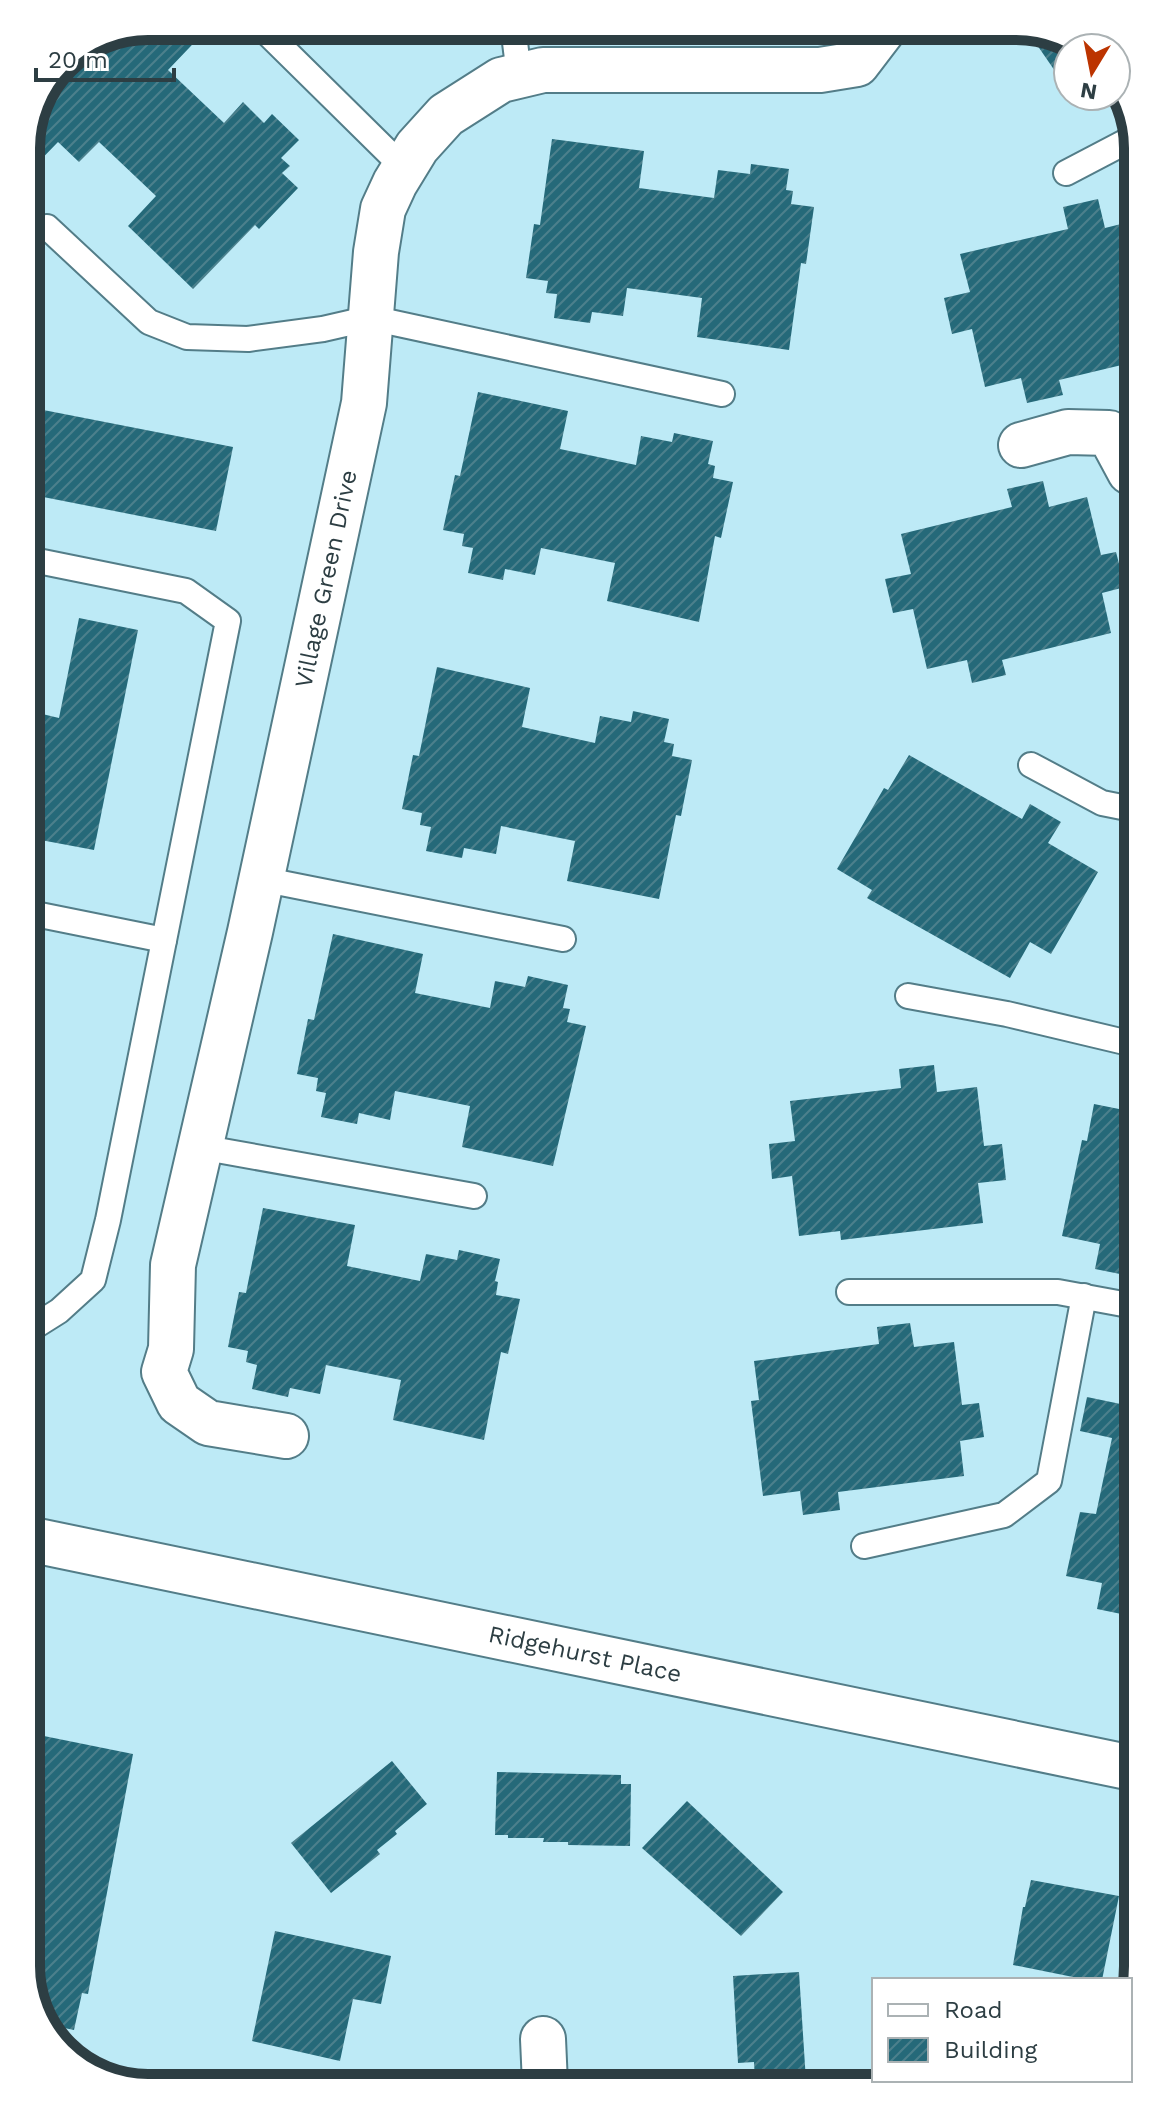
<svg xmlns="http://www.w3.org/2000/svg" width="1164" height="2114" viewBox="0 0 1164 2114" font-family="'Work Sans',sans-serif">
<defs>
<pattern id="building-hatch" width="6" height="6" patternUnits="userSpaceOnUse" patternTransform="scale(2)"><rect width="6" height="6" fill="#256979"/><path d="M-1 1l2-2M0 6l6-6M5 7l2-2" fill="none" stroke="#4c808c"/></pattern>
</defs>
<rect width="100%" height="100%" fill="#bdeaf6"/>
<g fill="url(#building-hatch)">
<path d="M148,26h62l-42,44 56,53 19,-21 21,21 8,-9 27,26 -18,18 9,8 -8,7 16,15 -39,41 -4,-4 -62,64 -65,-63 28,-30 -57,-54 -20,20 -21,-20 -32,33v-34l36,-79z"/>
<path d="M1024,26l58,22h-14v42z"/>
<path d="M552,139l92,12 -5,37 75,10 4,-28 32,4 1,-10 38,5 -3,21 7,1 -2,13 23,3 -8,57 -5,-1 -12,87 -92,-13 5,-39 -75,-10 -4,28 -31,-4 -2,11 -36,-5 3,-24 -11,-1 2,-12 -22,-3 8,-54 6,1z"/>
<path d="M1098,199l7,29 24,-6 1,141 -71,17 4,15 -36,8 -6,-25 -36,9 -13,-58 -20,5 -8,-36 26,-6 -10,-38 108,-25 -5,-22z"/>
<path d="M478,392l90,19 -8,38 76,16 5,-29 31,6 2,-9 39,8 -5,23 7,2 -2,12 20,4 -12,56 -6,-2 -16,86 -92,-21 8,-38 -74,-15 -6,27 -30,-6 -2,11 -35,-7 5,-25 -11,-2 2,-12 -21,-4 12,-55 5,1z"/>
<path d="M28,407l205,40 -17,84 -188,-37z"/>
<path d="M1043,481l6,26 38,-10 14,58 15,-3 9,35 -23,6 9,40 -109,27 4,15 -34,8 -5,-23 -40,9 -14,-60 -20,4 -8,-34 26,-5 -10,-40 111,-27 -5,-18z"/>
<path d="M79,618l59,12 -44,220 -64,-12 -1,-100 5,-26 25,6z"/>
<path d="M437,667l93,21 -8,39 73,16 5,-27 31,6 2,-11 36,8 -5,23 10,2 -2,12 20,4 -11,56 -5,-1 -17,84 -92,-18 8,-40 -74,-15 -5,28 -32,-6 -2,10 -36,-7 5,-24 -11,-2 2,-12 -20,-4 11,-54 6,1z"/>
<path d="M909,755l113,64 8,-15 31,18 -13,21 50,29 -47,82 -21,-12 -20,36 -143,-80 5,-8 -35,-21 47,-81 4,2z"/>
<path d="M333,934l90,20 -8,39 75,15 5,-27 30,6 3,-11 40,9 -5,23 7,1 -3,13 19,4 -33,140 -91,-19 8,-41 -75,-15 -5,29 -31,-7 -2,11 -36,-7 5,-24 -10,-2 2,-13 -21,-4 11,-55 6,1z"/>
<path d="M934,1065l3,27 40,-5 7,59 18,-2 4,36 -28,3 5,40 -142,17 -1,-9 -41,5 -7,-60 -20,3 -3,-35 26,-3 -5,-40 111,-13 -2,-19z"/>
<path d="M1094,1104l40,8v144l-4,20 -35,-7 5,-25 -38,-8 20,-96 5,1z"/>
<path d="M263,1208l92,17 -8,41 73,15 6,-27 31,6 2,-10 41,9 -5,22 3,1 -2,13 24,4 -12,55 -7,-2 -17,88 -91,-20 8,-40 -75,-15 -6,29 -30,-6 -2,9 -36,-8 5,-24 -11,-3 2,-11 -20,-4 11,-55 7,1z"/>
<path d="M910,1323l4,24 40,-5 8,63 17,-2 5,34 -24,4 4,35 -126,16 2,18 -37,5 -3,-24 -37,5 -12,-95 8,-1 -5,-39 125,-17 -2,-17z"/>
<path d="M1087,1397l48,10 1,210 -39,-8 5,-26 -36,-7 14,-64 16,2 16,-76 -32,-7z"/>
<path d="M34,1734l99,20 -45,240 -6,-1 -8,37 -29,-6 -9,-11z"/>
<path d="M392,1761l35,43 -32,27 2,3 -20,16 3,4 -49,39 -40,-50z"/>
<path d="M497,1772l124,3v9h10l-1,62 -62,-1v-3h-25l1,-4h-36v-3h-13z"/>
<path d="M687,1801l96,91 -42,44 -99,-88z"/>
<path d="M1031,1880l88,16 -17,84h-14l-75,-15 10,-58h2z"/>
<path d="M275,1931l116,25 -10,48 -28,-5 -13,62 -88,-20z"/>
<path d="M799,1972l7,109 -51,1 -1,-20 -16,1 -5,-87z"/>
</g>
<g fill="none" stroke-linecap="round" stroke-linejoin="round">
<defs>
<g id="service">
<path d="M260,26l144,142"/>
<path d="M513,26l6,49"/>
<path d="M1066,173l63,-33"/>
<path d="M47,227l102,95 38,15 61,2 75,-10 48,-11 351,76"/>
<path d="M28,559l158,32 42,30 -120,599 -15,60 -34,31 -27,17"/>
<path d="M1031,765l71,38 30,6"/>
<path d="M261,879l302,60"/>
<path d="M30,913l134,27"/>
<path d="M908,996l99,18 126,30"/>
<path d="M200,1147l274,49"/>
<path d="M849,1292h209l76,14"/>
<path d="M864,1546l140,-31 45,-34 35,-185"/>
</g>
<g id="minor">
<path d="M1021,445l47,-13 41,1 21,39"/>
<path d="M286,1436l-78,-13 -29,-20 -15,-31 7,-23 2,-84 77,-333 114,-529 12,-151 7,-43 12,-26 22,-36 29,-32 55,-35 42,-10h277l37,-6 29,-38"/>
<path d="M33,1540l1104,229"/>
<path d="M543,2039l2,45"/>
</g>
</defs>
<use href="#service" stroke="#537d88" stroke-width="28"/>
<use href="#minor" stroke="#537d88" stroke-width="48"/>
<use href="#service" stroke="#fff" stroke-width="24"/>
<use href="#minor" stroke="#fff" stroke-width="44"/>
</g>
<g text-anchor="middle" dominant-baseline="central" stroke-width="8" stroke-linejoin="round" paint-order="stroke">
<g font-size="24" fill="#2d3e43" stroke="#fff">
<text transform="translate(326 579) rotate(-78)">Village Green Drive</text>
<text transform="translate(585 1654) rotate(12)">Ridgehurst Place</text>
</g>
</g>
<path d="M0 0H1164V2114H0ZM148 40H1016A108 108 0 0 1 1124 148V1966A108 108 0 0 1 1016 2074H148A108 108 0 0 1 40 1966V148A108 108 0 0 1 148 40Z" fill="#fff" fill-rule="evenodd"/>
<path fill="none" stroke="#2d3e43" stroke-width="10" d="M148 40H1016A108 108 0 0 1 1124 148V1966A108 108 0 0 1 1016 2074H148A108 108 0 0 1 40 1966V148A108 108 0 0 1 148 40Z"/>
<rect x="872" y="1978" width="260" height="104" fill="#ffffff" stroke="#abb2b4" stroke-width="2"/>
<rect x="888" y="2004" width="40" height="12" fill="#ffffff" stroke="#abb2b4" stroke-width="2"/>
<text x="944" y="2018" font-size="24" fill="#2d3e43">Road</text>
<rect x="888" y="2038" width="40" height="24" fill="url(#building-hatch)" stroke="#abb2b4" stroke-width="2"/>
<text x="944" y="2058" font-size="24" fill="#2d3e43">Building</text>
<g transform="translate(1092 72) rotate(190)"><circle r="38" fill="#ffffff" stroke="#abb2b4" stroke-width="2"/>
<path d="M0-6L14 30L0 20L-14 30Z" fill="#bc3400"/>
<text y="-12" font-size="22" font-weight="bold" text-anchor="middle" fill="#2d3e43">N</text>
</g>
<path d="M36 68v12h138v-12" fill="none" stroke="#2d3e43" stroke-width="4"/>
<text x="48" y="68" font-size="24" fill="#2d3e43" stroke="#ffffff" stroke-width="6" paint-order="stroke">20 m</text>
</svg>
